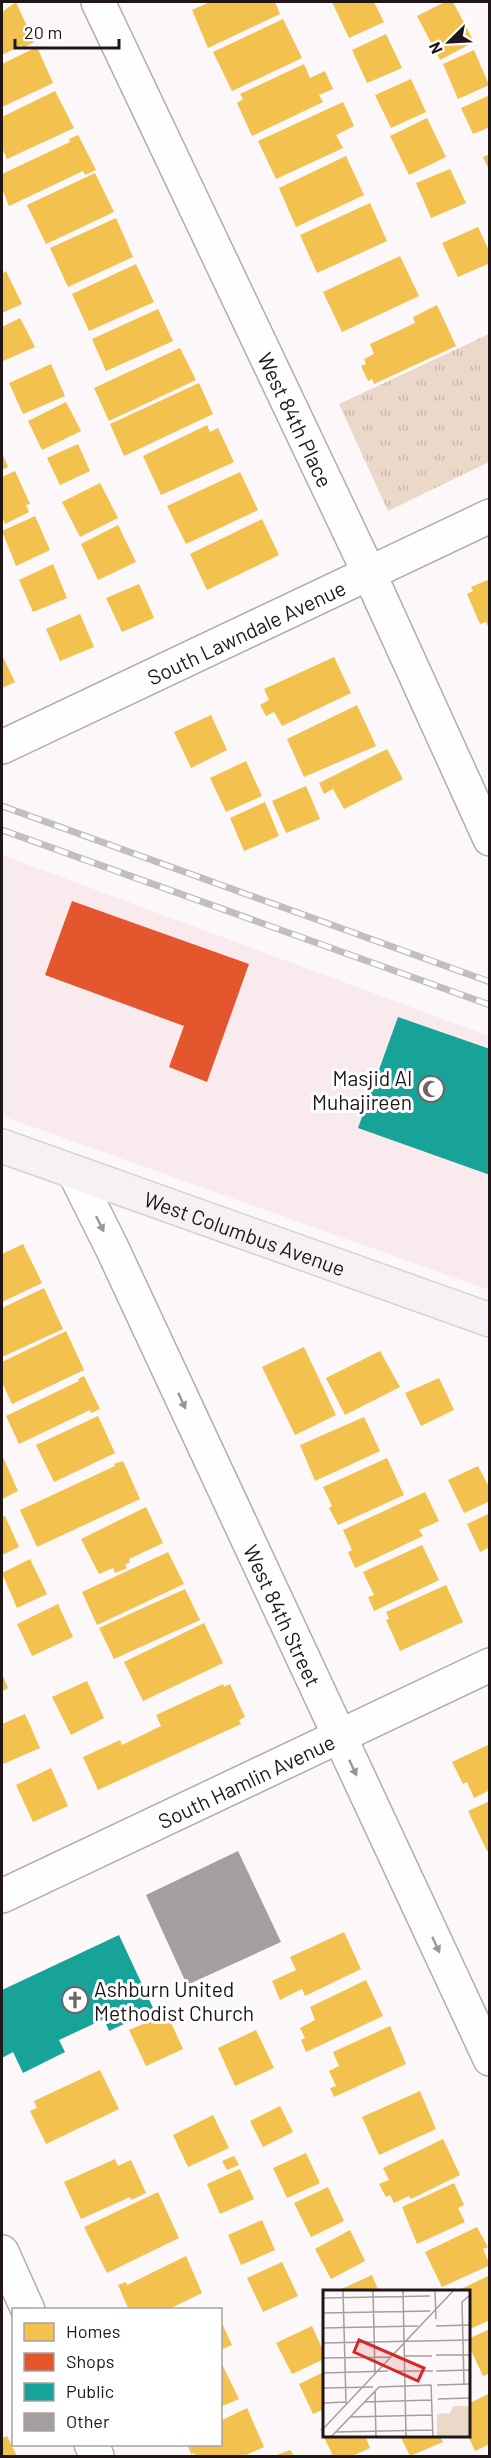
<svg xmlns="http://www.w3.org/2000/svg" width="491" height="2458" viewBox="0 0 491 2458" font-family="Barlow,sans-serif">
<defs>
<pattern id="grass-tufts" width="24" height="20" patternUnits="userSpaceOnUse" patternTransform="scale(1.5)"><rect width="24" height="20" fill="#ecd8c8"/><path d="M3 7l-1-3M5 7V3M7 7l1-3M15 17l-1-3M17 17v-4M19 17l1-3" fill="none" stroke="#cab9ab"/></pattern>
</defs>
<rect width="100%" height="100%" fill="#fcf8f9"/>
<path fill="#f9ebed" d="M2,855l487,181v254l-487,-174z"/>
<path fill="url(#grass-tufts)" d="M489,334v128l-101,49 -49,-107z"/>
<g fill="#f2c14e">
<path d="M16,2l18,40 -11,6 -1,-3 -20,10v-43z"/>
<path d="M210,2h65l5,12 -72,34 -16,-38z"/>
<path d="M332,2h42l10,20 -35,16z"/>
<path d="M445,2h8l21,40 -34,18 -23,-44z"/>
<path d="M283,19l19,39 -70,33 -19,-39z"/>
<path d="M386,34l16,34 -35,15 -15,-33z"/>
<path d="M37,47l16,36 -51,24v-43z"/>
<path d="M474,50l15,35 -31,14 -15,-35z"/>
<path d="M304,64l6,14 15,-7 8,18 -14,6 4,7 -71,34 -15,-33 6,-4 -3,-5z"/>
<path d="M411,79l15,33 -35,16 -16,-33z"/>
<path d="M55,91l19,37 -67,31 -5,-11v-31z"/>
<path d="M490,95v32l-17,7 -12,-26z"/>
<path d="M343,102l11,24 -18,9 7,13 -67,31 -18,-38z"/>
<path d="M427,118l19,39 -37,18 -19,-39z"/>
<path d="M78,135l18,35 -11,5 -2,-4 -74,35 -7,-17v-15l68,-32 -1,-3z"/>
<path d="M490,154v18l-7,-15z"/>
<path d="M346,156l18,39 -68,32 -17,-39z"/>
<path d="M450,169l16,34 -35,15 -15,-35z"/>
<path d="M95,173l19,39 -68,32 -19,-39z"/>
<path d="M370,203l17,38 -70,32 -17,-38z"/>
<path d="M116,218l17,39 -65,30 -18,-39z"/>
<path d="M478,227l12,26v10l-32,14 -16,-34z"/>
<path d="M400,256l19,40 -77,36 -19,-40z"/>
<path d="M136,264l18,38 -65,29 -17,-37z"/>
<path d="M6,271l16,33 -20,9v-39z"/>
<path d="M437,305l19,41 -82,38 -2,-5 -4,2 -7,-15 5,-2 -2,-5 10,-5 -4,-10 45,-21 -2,-6z"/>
<path d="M158,309l15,32 -67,30 -14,-32z"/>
<path d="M20,318l15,29 -32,14 -1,-34z"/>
<path d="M180,348l16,32 -87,41 -15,-33z"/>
<path d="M51,364l14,32 -42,18 -14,-31z"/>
<path d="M199,383l14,31 -89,42 -14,-32z"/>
<path d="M66,402l15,29 -39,19 -14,-29z"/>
<path d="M207,425l3,7 8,-4 16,34 -73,33 -18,-39z"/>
<path d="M78,444l12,27 -30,14 -13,-27z"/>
<path d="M2,453l6,14 -6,3z"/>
<path d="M15,471l15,33 -4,1 3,7 -24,12 -3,-7v-40z"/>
<path d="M240,472l18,38 -72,34 -19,-38z"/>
<path d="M100,483l18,35 -38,19 -18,-35z"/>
<path d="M35,516l15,34 -34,16 -14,-35z"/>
<path d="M262,519l17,36 -72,35 -17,-36z"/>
<path d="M118,525l18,37 -38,18 -17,-36z"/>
<path d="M53,564l14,34 -34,14 -14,-32z"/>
<path d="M490,579v46l-2,1 -2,-4 -6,2 -13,-30 6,-3 -2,-4z"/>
<path d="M139,584l15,34 -32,14 -16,-34z"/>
<path d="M80,614l14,33 -34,14 -14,-32z"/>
<path d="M2,655l13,27 -13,6z"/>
<path d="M334,657l17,36 -69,33 -8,-14 -8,4 -6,-11 9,-5 -5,-11z"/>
<path d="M357,705l19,41 -72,31 -17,-38z"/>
<path d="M211,715l16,35 -36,18 -17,-36z"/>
<path d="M387,749l16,30 -59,30 -11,-20 -9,5 -5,-11z"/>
<path d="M246,761l16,35 -36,16 -16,-34z"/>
<path d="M306,786l14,33 -34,14 -14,-32z"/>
<path d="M265,802l14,34 -35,15 -14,-33z"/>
<path d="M23,1244l19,39 -40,19v-48z"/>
<path d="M44,1288l19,41 -61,28v-49z"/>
<path d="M66,1331l18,39 -72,34 -10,-22v-20z"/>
<path d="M304,1347l32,68 -41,20 -33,-68z"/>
<path d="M380,1351l20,36 -55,28 -19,-37z"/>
<path d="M84,1376l16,33 -9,4 -1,-3 -71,34 -13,-28 73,-35 -1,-2z"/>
<path d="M439,1378l15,32 -33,16 -16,-33z"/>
<path d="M98,1416l17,37 -61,29 -18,-37z"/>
<path d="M364,1417l16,34 -65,30 -15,-36z"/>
<path d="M2,1455l16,36 -16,8z"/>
<path d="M387,1458l17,37 -66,30 -9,-17 3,-2 -9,-19z"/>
<path d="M123,1461l17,38 -103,48 -17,-37 95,-44 -1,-2z"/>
<path d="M478,1466l12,23v12l-26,12 -16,-33z"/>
<path d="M425,1492l14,29 -20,9 4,6 -68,32 -7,-16 4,-2 -9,-20z"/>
<path d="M146,1507l17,36 -34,16 1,3 -5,3 2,3 -12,5 -2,-5 -14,6 -18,-35z"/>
<path d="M490,1513v34l-10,5 -13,-28z"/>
<path d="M5,1516l14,31 -17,8v-38z"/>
<path d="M422,1545l17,35 -65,31 -6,-14 6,-2 -11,-23z"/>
<path d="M168,1552l16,32 -87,41 -15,-33z"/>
<path d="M30,1559l17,35 -30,14 -15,-35z"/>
<path d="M446,1585l17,37 -63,29 -14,-31 3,-1 -3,-7z"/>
<path d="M185,1589l15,31 -86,39 -15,-31z"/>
<path d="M58,1604l15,33 -41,19 -15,-32z"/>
<path d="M204,1623l19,40 -80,38 -19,-39z"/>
<path d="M2,1674l6,14 -6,3z"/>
<path d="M87,1681l17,37 -33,17 -19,-38z"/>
<path d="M223,1684l1,3 6,-3 15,33 -6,3 2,4 -143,66 -15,-33 37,-17 2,5 39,-19 -5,-11z"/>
<path d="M25,1714l15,34 -37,16 -1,-40z"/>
<path d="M490,1744v46l-16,8 -7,-16 -4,2 -11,-22z"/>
<path d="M51,1768l17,38 -35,16 -17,-37z"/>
<path d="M490,1801v49l-3,1 -19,-40z"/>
<path d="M344,1932l17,37 -56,27 -3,-7 -22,11 -8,-19 24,-11 -6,-13z"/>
<path d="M366,1980l17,36 -77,36 -5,-12 4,-2 -5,-10 15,-8 -5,-13z"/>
<path d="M167,2014l16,35 -37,17 -17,-36z"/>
<path d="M390,2026l16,38 -72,33 -4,-9 6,-2 -7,-15 10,-5 -6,-14z"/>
<path d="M256,2030l18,38 -39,18 -17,-38z"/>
<path d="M100,2070l19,39 -73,35 -16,-33 7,-3 -3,-7z"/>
<path d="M420,2091l16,38 -57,26 -17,-38z"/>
<path d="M280,2106l13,26 -30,15 -13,-26z"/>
<path d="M213,2115l16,33 -41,19 -15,-32z"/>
<path d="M443,2139l17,36 -49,24 -2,-3 -15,7 -4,-8 -4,2 -7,-13 10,-4 -6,-12z"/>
<path d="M306,2153l14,30 -33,15 -14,-30z"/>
<path d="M234,2156l5,9 -12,5 -5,-9z"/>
<path d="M115,2159l3,7 13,-6 15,33 -15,7 -1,-3 -49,22 -17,-37z"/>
<path d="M240,2169l14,30 -34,15 -13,-30z"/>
<path d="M454,2183l10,22 -6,3 7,14 -48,22 -15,-37z"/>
<path d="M328,2187l16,34 -33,16 -17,-34z"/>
<path d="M158,2192l21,46 -72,35 -23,-46z"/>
<path d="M262,2220l13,30 -34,15 -13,-30z"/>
<path d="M477,2227l11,20 -5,2 7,16 -48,22 -17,-35z"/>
<path d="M350,2230l15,31 -34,18 -16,-30z"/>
<path d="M186,2256l16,37 -35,17h-38l-11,-25 8,-3 1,3z"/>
<path d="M282,2262l16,34 -35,16 -16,-34z"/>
<path d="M372,2275l7,17h-44z"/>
<path d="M490,2275v45l-22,10v-38h-13z"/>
<path d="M220,2319l12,26 -12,5z"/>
<path d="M312,2326l12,27v6l-32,15 -16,-31z"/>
<path d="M490,2329v44l-7,3 -15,-32v-5z"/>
<path d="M220,2360l19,39 -19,8z"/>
<path d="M324,2372v37l-11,5 -14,-30z"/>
<path d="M490,2393v51l-15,7 -7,-15v-32z"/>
<path d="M247,2408l17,39 -20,9h-48l-2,-3 -3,1 -4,-10h33v-23z"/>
<path d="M324,2427v9h41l5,12 -18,8h-19l-13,-27z"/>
<path d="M7,2436l10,20h-15v-18z"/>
<path d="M400,2436h40l3,6 -33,14z"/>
<path d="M290,2450l4,6h-20z"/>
</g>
<path fill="#e4572e" d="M72,901l177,63 -42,118 -38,-15 15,-41 -139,-51z"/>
<g fill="#17a398">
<path d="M398,1017l92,32v126l-132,-47z"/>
<path d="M119,1935l35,75 -45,21 -5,-12 -45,21 6,12 -42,21 -10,-21 -11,6v-68z"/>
</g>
<path fill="#a59e9e" d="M238,1851l43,91 -94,43 -41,-90z"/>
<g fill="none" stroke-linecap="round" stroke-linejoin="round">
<defs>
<g id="minor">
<path id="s1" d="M98,2l271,571 121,266"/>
<path id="s2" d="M2,747l488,-231"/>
<path id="s3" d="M74,1172l38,76 378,811"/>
<path id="s4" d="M2,1896l488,-231"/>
<path d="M2,2252l26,58"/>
<path d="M91,2444l6,12"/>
</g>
<g id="major">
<path id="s5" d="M2,1146l488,174"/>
</g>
</defs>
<use href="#minor" stroke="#b3acae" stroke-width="36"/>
<use href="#major" stroke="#d6d3d3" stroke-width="36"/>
<use href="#minor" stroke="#fffefe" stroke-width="33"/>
<use href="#major" stroke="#f7f1f5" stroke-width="33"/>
<defs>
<g id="rail">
<path d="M2,806l488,176"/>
<path d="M2,830l488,175"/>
</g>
</defs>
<use href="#rail" stroke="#c0bebf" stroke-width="7"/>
<use href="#rail" stroke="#fff" stroke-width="4.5" stroke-dasharray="14" stroke-linecap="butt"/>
</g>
<defs><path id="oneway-solid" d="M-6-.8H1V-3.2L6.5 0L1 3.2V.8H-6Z" transform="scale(1.5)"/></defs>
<g fill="#9b9696">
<use href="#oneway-solid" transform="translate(100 1224) rotate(64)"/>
<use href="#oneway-solid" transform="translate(182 1401) rotate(65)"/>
<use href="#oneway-solid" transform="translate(353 1768) rotate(65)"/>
<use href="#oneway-solid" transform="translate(436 1945) rotate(65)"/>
</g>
<defs>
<symbol id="mosque-ring" viewBox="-11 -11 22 22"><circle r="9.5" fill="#fff" stroke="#6d6567" stroke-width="1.5"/><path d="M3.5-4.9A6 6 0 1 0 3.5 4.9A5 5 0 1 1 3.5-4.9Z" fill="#6d6567"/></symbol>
<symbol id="church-ring" viewBox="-11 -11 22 22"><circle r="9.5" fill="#fff" stroke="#6d6567" stroke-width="1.5"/><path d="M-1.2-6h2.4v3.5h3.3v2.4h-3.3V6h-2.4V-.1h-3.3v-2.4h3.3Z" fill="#6d6567"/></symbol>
</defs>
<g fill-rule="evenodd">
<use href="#mosque-ring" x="416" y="1074" width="30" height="30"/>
<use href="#church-ring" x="60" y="1985" width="30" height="30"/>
</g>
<g text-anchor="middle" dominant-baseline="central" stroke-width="6" stroke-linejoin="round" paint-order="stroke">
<g font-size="21" fill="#201618" stroke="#fff">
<text stroke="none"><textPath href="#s1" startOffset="462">West 84th Place</textPath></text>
<text stroke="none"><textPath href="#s2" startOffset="270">South Lawndale Avenue</textPath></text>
<text stroke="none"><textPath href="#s5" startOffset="258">West Columbus Avenue</textPath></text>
<text stroke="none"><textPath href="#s3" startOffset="490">West 84th Street</textPath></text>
<text stroke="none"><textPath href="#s4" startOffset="270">South Hamlin Avenue</textPath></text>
</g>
<g font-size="21" fill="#201618" stroke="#fff" text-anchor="end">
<text x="412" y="1077">Masjid Al<tspan x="412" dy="24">Muhajireen</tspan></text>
<text x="94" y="1988" text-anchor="start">Ashburn United<tspan x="94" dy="24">Methodist Church</tspan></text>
</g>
</g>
<g transform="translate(323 2290)">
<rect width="147" height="147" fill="#fcf8f9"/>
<path d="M130,116h17v31h-33v-23l13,-1z" fill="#ecd8c8"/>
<path fill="none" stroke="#a49e9f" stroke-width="1.5" d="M20,0l3,113M50,0l2,83M80,0l3,147M112,0l1,29M0,8l107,-2M0,23l107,-2M113,36l34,-1M0,38l95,-2M0,53l147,-3M113,65h34M81,66h28M0,68l68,-1M70,81h40M113,81l34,-1M0,83l65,-2M141,94l-2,-82 8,-7M114,95l33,-1M0,98l50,-1M52,101l1,46M115,109l32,-1M41,112l68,-2M0,113l23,-1M27,127l82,-2M0,139l131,-139M12,142l97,-2M8,147l48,-50 52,-2 2,52"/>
<path fill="#d62828" fill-opacity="0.15" stroke="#d62828" stroke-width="3" d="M36,50l65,28 -6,13 -64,-29z"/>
<rect width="147" height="147" fill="none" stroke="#201618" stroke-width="3"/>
</g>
<rect width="491" height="2458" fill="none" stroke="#201618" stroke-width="6"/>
<rect x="12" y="2308" width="210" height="138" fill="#ffffff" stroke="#a6a2a3" stroke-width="1.5"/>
<rect x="24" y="2323" width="30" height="18" fill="#f2c14e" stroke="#a6a2a3" stroke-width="1.5"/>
<text x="66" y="2338" font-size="18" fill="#201618">Homes</text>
<rect x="24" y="2353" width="30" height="18" fill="#e4572e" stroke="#a6a2a3" stroke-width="1.5"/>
<text x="66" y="2368" font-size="18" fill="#201618">Shops</text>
<rect x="24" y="2383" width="30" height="18" fill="#17a398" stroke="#a6a2a3" stroke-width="1.5"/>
<text x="66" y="2398" font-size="18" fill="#201618">Public</text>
<rect x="24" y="2413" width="30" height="18" fill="#a59e9e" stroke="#a6a2a3" stroke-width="1.5"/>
<text x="66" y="2428" font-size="18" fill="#201618">Other</text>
<g transform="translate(449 42) rotate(246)" stroke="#ffffff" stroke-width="4.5" paint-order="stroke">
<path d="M0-4.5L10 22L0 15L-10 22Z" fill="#201618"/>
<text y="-9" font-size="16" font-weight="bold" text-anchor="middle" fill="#201618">N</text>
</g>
<path d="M15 39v9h104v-9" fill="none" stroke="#201618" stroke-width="3"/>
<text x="24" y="39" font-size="18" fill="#201618" stroke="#ffffff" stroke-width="4.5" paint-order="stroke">20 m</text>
</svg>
